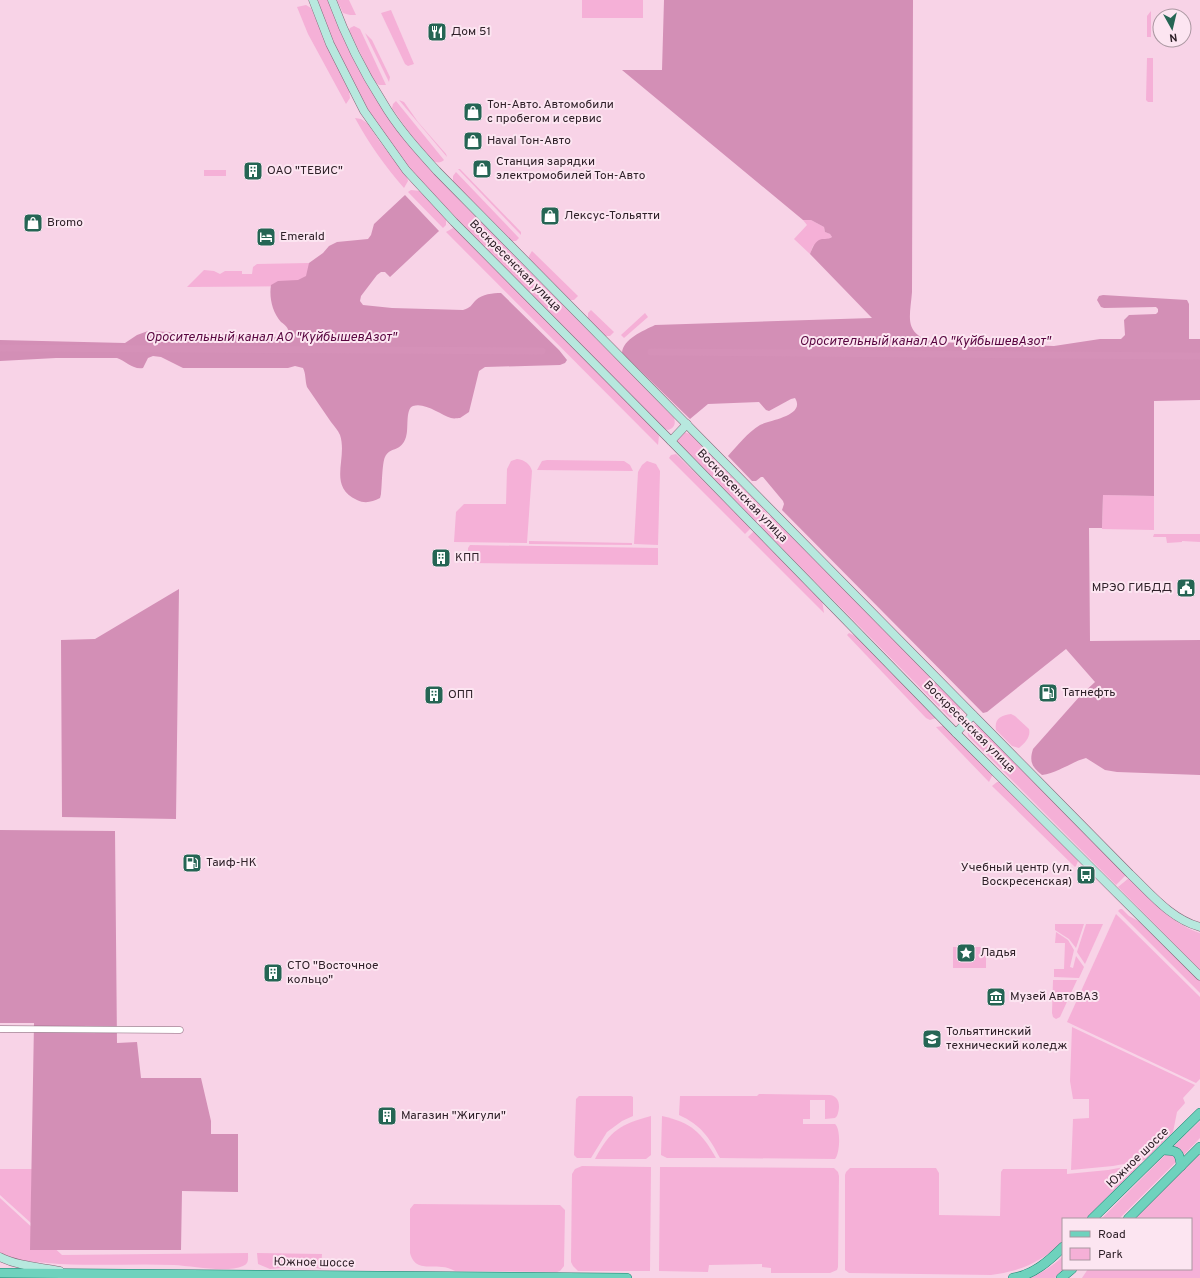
<svg xmlns="http://www.w3.org/2000/svg" width="1200" height="1278" viewBox="0 0 1200 1278" font-family="Overpass,sans-serif">
<rect width="100%" height="100%" fill="#f8d3e7"/>
<g fill="#f5b0d7">
<path d="M318,0h11l66,128 18,22 51,55 210,213c2,6 0,10 -6,12l-5,-2 -228,-232c-14,-16 -29,-32 -42,-49 -31,-42 -60,-97 -75,-147z"/>
<path d="M337,0h12l7,15h-6l-7,-2z"/>
<rect x="582" y="0" width="61" height="18"/>
<path d="M306,5l5,3 20,46 18,37 1,7 -4,6 -38,-70 -11,-27z"/>
<path d="M391,10l23,54 -6,2 -3,-2 -24,-51z"/>
<path d="M1151,11v26h-4v-21z"/>
<path d="M354,26l6,3 26,56h-7l-5,-4 -25,-51 1,-2z"/>
<path d="M365,33l7,7 18,37 -1,5z"/>
<path d="M1147,58h6v44h-5l-2,-2z"/>
<path d="M399,100l5,2 14,20 28,32 1,3z"/>
<path d="M396,101l48,59c-3,3 -7,3 -11,1l-22,-26 -19,-27 1,-4z"/>
<path d="M355,118l6,1 6,4 13,19 27,35 1,4 -4,7c-19,-22 -35,-44 -49,-70z"/>
<path d="M458,169h2l61,63v3z"/>
<rect x="204" y="170" width="22" height="6"/>
<path d="M456,172l63,66 -3,3h-5l-58,-58v-7z"/>
<path d="M411,190l9,1 26,27v7l-3,3 -35,-36z"/>
<path d="M803,220h8l13,7 1,5 5,2 2,3 -19,9 -3,8 -16,-15 13,-14z"/>
<path d="M453,228l4,1 200,204 2,3 -1,9 -212,-213z"/>
<path d="M532,251l46,45 -4,4h-4l-41,-40v-4z"/>
<path d="M309,263v23l-122,1 17,-17 10,1 6,3 5,-3h17v3h10l1,-7 4,-3z"/>
<path d="M591,310l23,22 -4,4h-6l-16,-17v-6z"/>
<path d="M645,313l3,4 -24,21 -3,-3z"/>
<path d="M684,432l6,2 77,79 -10,10 -79,-81v-5z"/>
<path d="M676,454l75,74 -6,6 -76,-76 2,-3z"/>
<path d="M517,459c8,1 13,5 15,12l-5,72 -73,-1 2,-30 8,-8h42l1,-35 4,-8z"/>
<path d="M547,460l77,1 6,4 3,6 -96,-1 5,-9z"/>
<path d="M647,461l9,3 4,7 -2,74 -24,-1 4,-72 4,-7z"/>
<path d="M1103,495l51,1v34l-52,-1z"/>
<path d="M771,516l189,191v5l-3,5 -5,1 -3,-1 -189,-191z"/>
<path d="M754,531l68,69 2,13 -76,-76z"/>
<path d="M1154,534h46v8l-18,-1v1l-15,1 -1,-6h-13z"/>
<path d="M529,541l103,2v2l-103,-1z"/>
<path d="M470,545l188,3v17l-190,-2v-15z"/>
<path d="M849,633l10,5 77,80 -6,2 -4,-2 -79,-83z"/>
<path d="M1011,714l4,2 14,13c2,8 -4,14 -10,19l-7,-2 -16,-16c-2,-11 5,-15 15,-16z"/>
<path d="M972,724l7,2 147,149 -10,10 -148,-149 -1,-8z"/>
<path d="M943,726l3,1 47,47 -4,8 -53,-55z"/>
<path d="M997,782h3l72,71 6,8 -2,5 -1,1 -83,-81z"/>
<path d="M1129,878c21,21 41,45 71,55v37l-82,-83z"/>
<path d="M1120,909h2l7,7 13,7 58,57v13l-82,-82z"/>
<path d="M1116,914l84,83v82l-4,4 -129,-61z"/>
<path d="M1055,924h29l-8,24 -7,-9 -14,-9z"/>
<path d="M1086,924h17l-18,40 -8,-12z"/>
<path d="M1056,932l12,8 6,10 -4,17 3,1 3,-12 8,11 -5,11 -25,-1v-8h10l1,-26h-10z"/>
<rect x="953" y="947" width="33" height="21"/>
<path d="M1053,980h24l-17,37 -4,2 -3,-2 -1,-4z"/>
<path d="M1072,1027l123,58 -12,13 2,5 -8,9 -4,20 -28,28 -32,6 -42,4 2,-51 16,-1v-19h-16l-3,-18z"/>
<path d="M759,1094l71,1c11,2 10,13 7,21l-2,2 -10,1v-19h-15v19h-7v5h32c6,5 5,29 0,35l-115,-1c-11,-21 -19,-33 -41,-43l1,-19h77z"/>
<path d="M579,1096h52l2,1v19l-11,5 -15,11 -16,26h-14l-3,-3 2,-56z"/>
<path d="M651,1116v39l-5,4h-51c15,-29 26,-35 56,-43z"/>
<path d="M662,1116c30,7 39,16 54,42h-49l-6,-3z"/>
<path d="M1200,1121v17l-18,19 -1,-7 -8,-3z"/>
<path d="M1167,1153h5l5,6 -1,3 -57,57h-18z"/>
<path d="M1200,1154v124h-118l6,-9h103v-50h-57z"/>
<path d="M1141,1164l-55,55h-23v23c-22,20 -42,29 -72,33l-142,-2 -4,-3v-95l1,-3 4,-4h86l3,5v42l61,1 1,-44 2,-3h64v5l41,-4z"/>
<path d="M582,1166l69,1 -1,104h-72l-5,-5 -2,-4 1,-88 3,-5z"/>
<path d="M660,1167l174,1 4,4 1,4 -1,91 -1,3 -7,3h-59v-5l-9,-1v-3l-53,1 -1,7 -49,-1z"/>
<path d="M0,1169h32l-1,54 -31,-28z"/>
<path d="M0,1198l62,57 186,-2c0,6 1,11 -5,13 -16,7 -51,0 -69,-1 -42,-2 -84,2 -126,-2 -17,-1 -32,-3 -48,-8z"/>
<path d="M414,1204l146,1 5,5 -1,56 -4,5 -3,1 -102,-1c-4,-2 -9,-4 -13,-4 -14,-2 -27,4 -32,-14v-44z"/>
<path d="M257,1253l65,1 -1,15 -9,-2v-5l-20,-1 -1,6 -21,2 -12,-5z"/>
<path d="M1063,1256v13h3l-11,9h-26c13,-5 24,-12 34,-22z"/>
</g>
<g fill="#d38fb6">
<path d="M664,0h249l-1,292c-2,26 -9,42 22,50l120,4 46,-7h21l4,-4 -1,-15 5,-5 27,-1 2,-2v-3l-2,-2 -52,1 -3,-1 -4,-7 2,-4 4,-1 84,5 2,4v35h11v61l-46,1v95l-51,-1 -1,33h-13l1,113 110,-1v135l-83,-3 -12,-2 -19,-12c-15,4 -28,15 -44,17 -10,-8 -13,-13 -9,-26l47,-53 15,-14 -29,-33 -79,63 -4,1 -201,-203 2,-6 -1,-3 -20,-24h-2l-5,4h-4l-24,-25c9,-10 20,-24 32,-31 10,-5 46,-9 35,-27l-4,1 -22,12 -3,-1 -7,-8 -51,2 -18,15 -68,-66c1,-14 21,-22 33,-28l217,-7 -62,-64c2,-5 4,-11 9,-14 4,-2 8,0 13,-3l-2,-3 -5,-2 -1,-5 -13,-7h-8l-181,-150h40z"/>
<path d="M405,195l34,36 -49,46 -5,-5h-4l-4,3 -16,21 -1,5 3,4 29,3 71,2c9,-3 7,-4 13,-10 6,-6 17,-7 25,-7l58,57 8,10 -2,3 -5,2 -75,2 -6,4 -10,41 -9,6c-2,0 -6,1 -9,0 -10,-3 -26,-16 -38,-12 -8,3 -4,23 -7,31 -5,16 -16,9 -21,20 -3,6 -3,29 -4,37l-1,4c-8,4 -15,6 -23,2 -30,-14 -9,-41 -17,-65 -2,-5 -6,-9 -9,-13 -8,-12 -16,-23 -24,-35 -2,-7 -1,-13 -4,-19l-8,-2 -7,2h-105l-22,-11 -8,-1 -5,2 -5,10c-10,2 -17,-7 -26,-10h-61l-56,3v-21l125,3 12,-8 11,-4 127,6 10,-1 4,-4c-2,-6 -4,-7 -8,-10 -9,-10 -12,-25 -10,-37l7,-4 20,-1 8,-4 3,-13 14,-10 6,-7 8,-4 31,-3 3,-4 3,-11z"/>
<path d="M179,589l-3,230 -114,-2 -1,-177 34,-1z"/>
<path d="M0,830l115,1 2,212 20,-1 4,36h60l10,43v13h27v58l-56,-1 -1,59h-151l4,-227h-34z"/>
</g>
<g fill="none" stroke-linecap="round" stroke-linejoin="round">
<g stroke="#d591b8" stroke-width="7">
<path d="M0,348l542,3"/>
<path d="M651,352l549,4"/>
</g>
<defs>
<path id="minor" d="M0,1029l180,1"/>
<g id="secondary">
<path d="M313,0l17,44 34,67 42,59 11,12 37,40 217,219 285,292 244,243"/>
<path d="M332,0c13,35 30,70 50,101 15,26 35,48 55,70l693,703c21,20 41,45 70,53"/>
<path d="M671,441l16,-17"/>
<path d="M956,733l17,-18"/>
<path d="M0,1257c18,9 40,10 60,14"/>
</g>
<g id="primary">
<path d="M1163,1150c14,0 17,2 18,16"/>
<path d="M1092,1219l108,-106"/>
<path d="M1128,1219l72,-72"/>
<path d="M0,1273l627,5"/>
<path d="M1013,1278c20,-3 36,-17 50,-31"/>
<path d="M1061,1278l11,-9"/>
</g>
</defs>
<use href="#minor" stroke="#836475" stroke-width="7"/>
<use href="#secondary" stroke="#836475" stroke-width="9"/>
<use href="#primary" stroke="#1a816d" stroke-width="10"/>
<use href="#minor" stroke="#fff" stroke-width="6"/>
<use href="#secondary" stroke="#b7e8de" stroke-width="8"/>
<use href="#primary" stroke="#6ed2bd" stroke-width="9"/>
</g>
<defs>
<symbol id="restaurant-square" viewBox="-11 -11 22 22"><rect x="-9" y="-9" width="18" height="18" rx="4" fill="#256554" stroke="#fce5f1"/><path d="M-5-6h1v4h1v-4h1v4h1v-4h1v5L-1.5 .5V6h-2V.5L-5-1ZM5-6V6H3V1.5H1.5Q1.5-4 5-6Z" fill="#fff"/></symbol>
<symbol id="shop-square" viewBox="-11 -11 22 22"><rect x="-9" y="-9" width="18" height="18" rx="4" fill="#256554" stroke="#fce5f1"/><path d="M-5-2.5h2.3a2.7 3.5 0 0 1 5.4 0H5L5.5 6h-11ZM-1.5-2.5h3a1.5 2.3 0 0 0-3 0Z" fill="#fff"/></symbol>
<symbol id="building-square" viewBox="-11 -11 22 22"><rect x="-9" y="-9" width="18" height="18" rx="4" fill="#256554" stroke="#fce5f1"/><path d="M-4-6H4V6H1V3H-1V6H-4ZM-2.5-4.3h1.7v1.8h-1.7ZM.8-4.3h1.7v1.8H.8ZM-2.5-1h1.7V.8h-1.7ZM.8-1h1.7V.8H.8Z" fill="#fff"/></symbol>
<symbol id="hotel-square" viewBox="-11 -11 22 22"><rect x="-9" y="-9" width="18" height="18" rx="4" fill="#256554" stroke="#fce5f1"/><path d="M-6-4.5h1.5V1H6V5H4.5V3h-9V5H-6ZM-4 0a1.8 1.8 0 1 1 3.6 0ZM.5 0V-2.5h3Q6-2.5 6 0Z" fill="#fff"/></symbol>
<symbol id="civic-square" viewBox="-11 -11 22 22"><rect x="-9" y="-9" width="18" height="18" rx="4" fill="#256554" stroke="#fce5f1"/><path d="M-.6-6.5H3V-4.5H.6V-3L4-1V1h2V6H-6V1h2V-1L-.6-3ZM-1.2 2.5V6h2.4V2.5Z" fill="#fff"/></symbol>
<symbol id="fuel-square" viewBox="-11 -11 22 22"><rect x="-9" y="-9" width="18" height="18" rx="4" fill="#256554" stroke="#fce5f1"/><path d="M-5.5-6h7V0h2V4h1.3V-2.5L3-4.5l.8-.8L6-3V5H2.5V1h-1V6h-7ZM-4.2-4.7v3.2H.2V-4.7Z" fill="#fff"/></symbol>
<symbol id="bus-square" viewBox="-11 -11 22 22"><rect x="-9" y="-9" width="18" height="18" rx="4" fill="#256554" stroke="#fce5f1"/><path d="M-5-6H5V4H4V6H2V4H-2V6H-4V4H-5ZM-3.5-4V0h7V-4ZM-3.5 1.2v1.5H-2V1.2ZM2 1.2v1.5H3.5V1.2Z" fill="#fff"/></symbol>
<symbol id="sight-square" viewBox="-11 -11 22 22"><rect x="-9" y="-9" width="18" height="18" rx="4" fill="#256554" stroke="#fce5f1"/><path d="M0-6L1.8-2.2L6-1.7L2.9 1.2L3.7 5.4L0 3.3L-3.7 5.4L-2.9 1.2L-6-1.7L-1.8-2.2Z" fill="#fff"/></symbol>
<symbol id="museum-square" viewBox="-11 -11 22 22"><rect x="-9" y="-9" width="18" height="18" rx="4" fill="#256554" stroke="#fce5f1"/><path d="M0-6L6-3V-2H-6V-3ZM-5-1h2V3h-2ZM-1-1h2V3h-2ZM3-1h2V3H3ZM-6 4H6V6H-6Z" fill="#fff"/></symbol>
<symbol id="university-square" viewBox="-11 -11 22 22"><rect x="-9" y="-9" width="18" height="18" rx="4" fill="#256554" stroke="#fce5f1"/><path d="M0-5L7-2L0 1L-7-2ZM-4 1L0 2.5L4 1V4Q0 6-4 4Z" fill="#fff"/></symbol>
</defs>
<g fill-rule="evenodd">
<use href="#restaurant-square" x="426" y="21" width="22" height="22"/>
<use href="#shop-square" x="462" y="101" width="22" height="22"/>
<use href="#shop-square" x="462" y="130" width="22" height="22"/>
<use href="#shop-square" x="471" y="158" width="22" height="22"/>
<use href="#building-square" x="242" y="160" width="22" height="22"/>
<use href="#shop-square" x="539" y="205" width="22" height="22"/>
<use href="#shop-square" x="22" y="212" width="22" height="22"/>
<use href="#hotel-square" x="255" y="226" width="22" height="22"/>
<use href="#building-square" x="430" y="547" width="22" height="22"/>
<use href="#civic-square" x="1175" y="577" width="22" height="22"/>
<use href="#fuel-square" x="1037" y="682" width="22" height="22"/>
<use href="#building-square" x="423" y="684" width="22" height="22"/>
<use href="#fuel-square" x="181" y="852" width="22" height="22"/>
<use href="#bus-square" x="1075" y="864" width="22" height="22"/>
<use href="#sight-square" x="955" y="942" width="22" height="22"/>
<use href="#building-square" x="262" y="962" width="22" height="22"/>
<use href="#museum-square" x="985" y="986" width="22" height="22"/>
<use href="#university-square" x="921" y="1028" width="22" height="22"/>
<use href="#building-square" x="376" y="1105" width="22" height="22"/>
</g>
<g text-anchor="middle" dominant-baseline="central" stroke-width="4" stroke-linejoin="round" paint-order="stroke">
<g font-size="12" fill="#2f2129" stroke="#fce5f1" text-anchor="start">
<text x="451" y="32">Дом 51</text>
<text x="487" y="105">Тон-Авто. Автомобили<tspan x="487" dy="14">с пробегом и сервис</tspan></text>
<text x="487" y="141">Haval Тон-Авто</text>
<text x="496" y="162">Станция зарядки<tspan x="496" dy="14">электромобилей Тон-Авто</tspan></text>
<text x="267" y="171">ОАО "ТЕВИС"</text>
<text x="564" y="216">Лексус-Тольятти</text>
<text x="47" y="223">Bromo</text>
<text x="280" y="237">Emerald</text>
<text x="455" y="558">КПП</text>
<text x="1172" y="588" text-anchor="end">МРЭО ГИБДД</text>
<text x="1062" y="693">Татнефть</text>
<text x="448" y="695">ОПП</text>
<text x="206" y="863">Таиф-НК</text>
<text x="1072" y="868" text-anchor="end">Учебный центр (ул.<tspan x="1072" dy="14">Воскресенская)</tspan></text>
<text x="980" y="953">Ладья</text>
<text x="287" y="966">СТО "Восточное<tspan x="287" dy="14">кольцо"</tspan></text>
<text x="1010" y="997">Музей АвтоВАЗ</text>
<text x="946" y="1032">Тольяттинский<tspan x="946" dy="14">технический коледж</tspan></text>
<text x="401" y="1116">Магазин "Жигули"</text>
</g>
<g font-size="12" fill="#2f2129" stroke="#fce5f1">
<text transform="translate(515 266) rotate(45)">Воскресенская улица</text>
<text transform="translate(742 496) rotate(46)">Воскресенская улица</text>
<text transform="translate(969 727) rotate(45)">Воскресенская улица</text>
<text transform="translate(1138 1158) rotate(-44)">Южное шоссе</text>
<text transform="translate(314 1263) rotate(1)">Южное шоссе</text>
</g>
<g font-size="13" font-style="italic" fill="#58053f" stroke="#fce5f1">
<text x="271" y="338">Оросительный канал АО "КуйбышевАзот"</text>
<text x="925" y="342">Оросительный канал АО "КуйбышевАзот"</text>
</g>
</g>
<rect x="1062" y="1218" width="130" height="52" fill="#fce5f1" stroke="#aa97a1"/>
<rect x="1070" y="1231" width="20" height="6" fill="#6ed2bd" stroke="#aa97a1"/>
<text x="1098" y="1238" font-size="12" fill="#2f2129">Road</text>
<rect x="1070" y="1248" width="20" height="12" fill="#f5b0d7" stroke="#aa97a1"/>
<text x="1098" y="1258" font-size="12" fill="#2f2129">Park</text>
<g transform="translate(1172 28) rotate(172)"><circle r="19" fill="#fce5f1" stroke="#aa97a1"/>
<path d="M0-3L7 15L0 10L-7 15Z" fill="#256554"/>
<text y="-6" font-size="11" font-weight="bold" text-anchor="middle" fill="#2f2129">N</text>
</g>
</svg>
